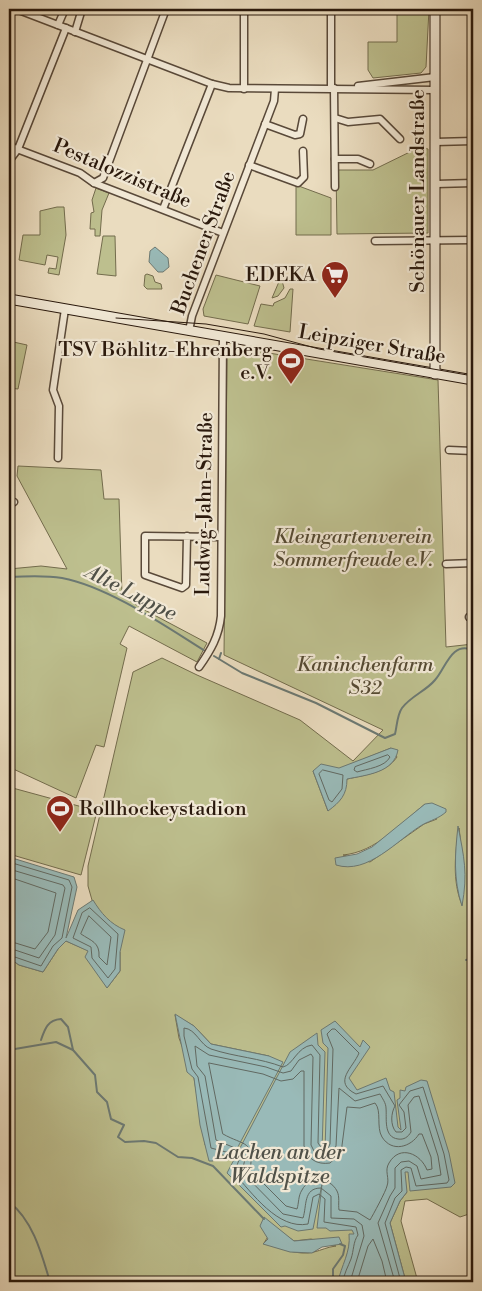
<svg xmlns="http://www.w3.org/2000/svg" width="482" height="1291" viewBox="0 0 482 1291" font-family="'Libre Bodoni',serif">
<rect width="100%" height="100%" fill="#eadcbf"/>
<filter id="stains"><feTurbulence type="fractalNoise" baseFrequency=".004" numOctaves="4"/><feColorMatrix values="0 0 0 0 .2 0 0 0 0 .09 0 0 0 0 .02 0 0 0 .5 -.17"/></filter>
<radialGradient id="worn" r=".72"><stop offset=".6" stop-color="#630" stop-opacity="0"/><stop offset="1" stop-color="#630" stop-opacity=".3"/></radialGradient>
<g fill="#bdbf8e" stroke="#736c4d" fill-rule="evenodd">
<path d="M397,9h32l-3,58 -5,6 -48,5 -5,-8v-28h29z"/>
<path d="M420,147l8,2v84l-91,1 -1,-64h37z"/>
<path d="M296,185l35,13v37h-35z"/>
<path d="M96,188l13,5 -7,17 -2,26h-5v-7h-5l1,-16 3,-1 -2,-12z"/>
<path d="M57,207h7l2,28 -7,40 -11,-2 1,-5 7,1 2,-12 -11,-2 -2,10 -26,-5 4,-25h17v-24z"/>
<path d="M103,236h12l1,40 -19,-2z"/>
<path d="M147,274l6,2 2,6 6,2 1,5h-15l-3,-3 1,-11z"/>
<path d="M216,275l44,11 -12,38 -44,-8 -1,-7z"/>
<path d="M281,277l3,11 -6,8 -6,2z"/>
<path d="M290,289h3l-3,43 -36,-6 7,-22 12,2 1,-3 11,-5z"/>
<path d="M9,341l18,4 -9,44 -9,-1z"/>
<path d="M231,347l207,33 8,267 27,-3v561h-2l-2,9 -9,3 -33,-18 -22,2 -4,20 17,61h-12l-16,-59 10,-22 7,-9 -75,-78 -12,67 38,50 -20,51h-329v-324l10,7 24,7 15,-23 8,-8 23,10 18,37 13,-17v-19l-13,1 -19,-67v-20l45,-194 29,-14 35,17 103,45 53,41 30,-31 -159,-75 3,-302zM391,748l6,9c-11,16 -32,18 -50,22l-19,32 -15,-40 26,-2zM425,804l12,15 -13,5 -54,38 -27,-7c33,-3 57,-31 82,-51zM459,828l1,8 2,69c-10,-24 -7,-52 -3,-77zM175,1015l19,11 17,18 58,12 -52,97 -12,-8 -11,-67 -15,-40zM274,1227l20,14 17,-2 25,7c-9,1 -14,4 -22,6 -16,4 -35,-4 -50,-9z"/>
<path d="M18,466l83,4 3,29h15l3,96 19,13 66,35 -10,19 -68,-36 -9,18 7,4 -23,99 -8,-2 -20,53 -67,-31v-198l32,-3 26,3 -50,-93z"/>
<path d="M9,787l88,24 -16,64 -72,-21z"/>
</g>
<g fill="#99bab8" stroke="#6c7973">
<path d="M155,247l13,11 1,9 -6,5h-5l-9,-10 1,-11z"/>
<path d="M391,748l7,2c-4,23 -32,25 -51,29 0,16 -7,23 -19,32l-15,-40 8,-7 18,4z"/>
<path d="M432,803l14,6v3c-8,7 -15,8 -24,13 -25,15 -54,50 -86,40l-1,-7 22,-4 15,-7 53,-43z"/>
<path d="M458,826c6,31 10,47 4,80 -9,-27 -7,-53 -4,-80z"/>
<path d="M9,857l65,20 3,10 -11,51 12,-28 15,-10c8,13 17,24 32,30l-5,22v19l-13,17 -22,-31 3,-6 -22,-10 -8,8 -15,23 -24,-7 -10,-7z"/>
<path d="M175,1014l19,12 17,18 58,12 14,6 -51,96 -15,-5 -4,8h-4l-9,-36 -6,-47 -7,-6z"/>
<path d="M335,1021l25,26 3,-7 7,7 -21,31 8,12 29,-12 4,12 4,2 4,35 3,3 -4,-30 3,-2v-8l5,1 1,-4 15,-7 6,1 22,72 6,30 -4,4 -41,4 -2,-19h-3l2,20 -7,9 -10,22 16,59h-68c3,-16 13,-30 11,-48h5l-2,-4 -22,1 -4,-3h-9l5,-44 -9,45 -15,2 -13,-5 -4,1 -54,-54 63,-121 27,-19 1,12 7,7 -3,99h3l3,-103 -5,-5 -2,-13z"/>
<path d="M264,1217l30,24 45,-4 3,7 -20,3 -10,6 -22,-1 -27,-8 5,-5 -8,-13z"/>
</g>
<g fill="none" stroke-linecap="round" stroke-linejoin="round">
<g stroke="#616962" stroke-width="1">
<path d="M388,755l2,2c-5,10 -23,12 -33,15l-3,-2 1,-3z"/>
<path d="M323,770l20,5 -1,14 -10,13 -3,-2 -10,-26z"/>
<path d="M9,862l60,18 3,7 -10,51 -9,8 -12,20 -32,-11"/>
<path d="M9,869l54,16 2,3 -10,47 -16,23 -30,-10"/>
<path d="M9,877l47,16 -8,39 -13,17 -26,-8"/>
<path d="M90,908l28,26 -3,35 -7,9 -16,-20 -1,-11 -18,-9 9,-25z"/>
<path d="M89,916l22,21 -4,28 -8,-8c1,-15 -8,-16 -18,-23z"/>
<path d="M209,1063l54,11 18,7 12,-2 8,-8h3v75c3,13 13,19 26,17l11,-10 6,-46 13,1 15,-5c7,8 1,24 7,34 10,16 29,10 37,-3h3l9,23 1,12 -5,1c-6,-16 -27,-26 -38,-7 -5,8 1,15 -2,23 -1,5 -14,29 -17,34l-13,-8 -18,-2c-1,-6 1,-13 -2,-19 -7,-14 -28,-15 -35,-1 -4,6 -3,13 -5,19l-11,-3 -36,-36c5,-30 -6,-24 -27,-36z"/>
<path d="M343,1282c1,-9 5,-15 8,-23 3,-9 2,-17 7,-24l-2,-8 -32,-5 1,-23 -6,-5 -6,3 -5,27c-30,6 -56,-31 -74,-51l5,-13 -2,-5 -26,-7 -13,-71 -6,-8 -8,-33v-8c12,1 16,17 27,21 24,8 49,9 72,18 10,-2 14,-20 29,-22l8,10 -2,88 5,7 5,-2 2,-4 3,-95 -6,-15 5,-5h3l24,24c-6,15 -27,29 -3,41l27,-8 12,20c-4,7 -5,19 1,26h6l4,-4 -2,-16 -5,-7 11,-14 13,-4 21,67 5,26 -2,3 -31,3 -5,-18 -5,-1 -5,3 1,21 -7,7 -10,25 16,59"/>
<path d="M350,1282l14,-46 -2,-11 -8,-6 -23,-1v-22l-10,-8c-18,0 -14,18 -18,30l-20,-4 -41,-42 3,-13 -3,-8 -26,-11 -11,-64 -8,-10 -2,-20 14,9 57,12 17,6 8,-2 8,-11 12,-6 2,3 -2,88 3,6 7,5 10,-2 5,-8 3,-58 16,13 25,-7c2,4 6,9 6,14 1,10 -3,29 12,31 6,1 10,-2 13,-7l-3,-27 6,-8 5,-1 19,60 3,19 -20,4 -4,-13 -8,-5 -8,1 -6,6v20l-5,8 -12,27 17,59"/>
<path d="M357,1282l11,-36 5,-7 9,22 5,21"/>
</g>
<g stroke="#6c7973" stroke-width="2">
<path d="M9,577c17,-1 36,-2 53,1 47,9 103,48 143,73"/>
<path d="M214,656l28,17 74,30 69,35 10,-4c2,-8 2,-19 7,-26 9,-12 24,-17 33,-28 11,-12 16,-39 38,-30"/>
<path d="M219,659l2,-6"/>
<path d="M466,960l7,-2"/>
<path d="M41,1040c4,-12 7,-20 20,-21l7,8 5,23"/>
<path d="M9,1050l47,-8 17,8 22,25 2,17 10,10 4,17 13,6 -6,12 7,5 19,-1 12,2 22,14 14,1 21,8 51,53"/>
<path d="M9,1202c24,18 33,53 41,80"/>
<path d="M333,1282v-13l10,-14 2,-9 -5,-2"/>
</g>
<defs>
<g id="street">
<path d="M16,9l196,75 17,4 206,2"/>
<path d="M244,9v80"/>
<path d="M331,9v79"/>
<path d="M58,25l7,-16"/>
<path d="M75,32l7,-23"/>
<path d="M358,86l77,-9"/>
<path d="M334,88l1,99"/>
<path d="M335,118l13,4 32,-3 20,20"/>
<path d="M265,124l30,11 5,-1 3,-15"/>
<path d="M435,142l38,-1"/>
<path d="M9,146l71,27 14,10 129,50"/>
<path d="M335,159h23l12,5"/>
<path d="M9,161l9,-12 48,-121"/>
<path d="M249,165l49,18 6,-6 -1,-26"/>
<path d="M94,183l9,-5 63,-169"/>
<path d="M436,184l37,-1"/>
<path d="M163,209l49,-125"/>
<path d="M375,241l98,-1"/>
<path d="M189,331l3,-15 82,-215 1,-12"/>
<path d="M449,450l24,1"/>
<path d="M58,458l1,-52 -6,-16 12,-81"/>
<path d="M9,505l5,-3"/>
<path d="M187,536l-1,49 -4,3 -37,-13v-39l75,1"/>
<path d="M446,564l27,-1"/>
<path d="M469,617h4"/>
<path d="M199,667c12,-17 20,-31 22,-51l2,-280"/>
</g>
<g id="secondary">
<path d="M9,299l464,81"/>
<path d="M435,374v-365"/>
</g>
</defs>
<use href="#street" stroke="#594939" stroke-width="9"/>
<use href="#secondary" stroke="#29180c" stroke-width="11"/>
<use href="#street" stroke="#f1e8d5" stroke-width="6"/>
<use href="#secondary" stroke="#f1e8d5" stroke-width="9"/>
<path stroke="#29180c" stroke-width="1" d="M116,318l90,6 58,10 55,15 154,27"/>
</g>
<defs>
<symbol id="supermarket-pin" viewBox="-11 -11 22 30"><path d="M0 17L-7.5 6A9.5 9.5 0 1 1 7.5 6Z" fill="#8f2418" stroke="#f1e8d5"/><path d="M-6-5.5h2.5l.6 2H6L4.5 2H-2.5L-4.4-4H-6ZM-1.5 3.2a1.3 1.3 0 1 0 .1 0ZM3 3.2a1.3 1.3 0 1 0 .1 0Z" fill="#fff"/></symbol>
<symbol id="stadium-pin" viewBox="-11 -11 22 30"><path d="M0 17L-7.5 6A9.5 9.5 0 1 1 7.5 6Z" fill="#8f2418" stroke="#f1e8d5"/><path d="M0-5a6.5 5 0 1 0 0 10a6.5 5 0 1 0 0-10ZM-3.5-1.8h7v3.6h-7Z" fill="#fff"/></symbol>
</defs>
<g fill-rule="evenodd">
<use href="#supermarket-pin" x="319" y="259" width="32" height="43"/>
<use href="#stadium-pin" x="275" y="345" width="32" height="43"/>
<use href="#stadium-pin" x="44" y="793" width="32" height="43"/>
</g>
<g text-anchor="middle" dominant-baseline="central" stroke-width="4.5" stroke-linejoin="round" paint-order="stroke">
<g font-size="20" fill="#29180c" stroke="#f1e8d5">
<text transform="translate(122 174) rotate(23)">Pestalozzistraße</text>
<text transform="translate(418 191) rotate(-90)">Schönauer Landstraße</text>
<text transform="translate(204 243) rotate(-70)">Buchener Straße</text>
<text transform="translate(372 345) rotate(10)">Leipziger Straße</text>
<text transform="translate(205 504) rotate(-89)">Ludwig-Jahn-Straße</text>
</g>
<g font-size="20" fill="#29180c" stroke="#f1e8d5" text-anchor="end">
<text x="316" y="275">EDEKA</text>
<text x="272" y="350">TSV Böhlitz-Ehrenberg<tspan x="272" dy="23">e.V.</tspan></text>
<text x="79" y="809" text-anchor="start">Rollhockeystadion</text>
</g>
<g font-size="20" font-style="italic" fill="#554a33" stroke="#f1e8d5">
<text x="353" y="537">Kleingartenverein<tspan x="353" dy="23">Sommerfreude e.V.</tspan></text>
<text x="365" y="665">Kaninchenfarm<tspan x="365" dy="23">S32</tspan></text>
</g>
<g font-size="21" font-style="italic" fill="#505148" stroke="#f1e8d5">
<text transform="translate(131 593) rotate(27)">Alte Luppe</text>
<text x="280" y="1153">Lachen an der<tspan x="280" dy="24">Waldspitze</tspan></text>
</g>
</g>
<rect width="482" height="1291" fill="none" stroke="#eadcbf" stroke-width="30"/>
<rect x="10" y="10" width="462" height="1271" fill="none" stroke="#29180c" stroke-width="2.5"/>
<rect x="15" y="15" width="452" height="1261" fill="none" stroke="#29180c"/>
<rect width="100%" height="100%" filter="url(#stains)"/>
<rect width="100%" height="100%" fill="url(#worn)"/>
</svg>
